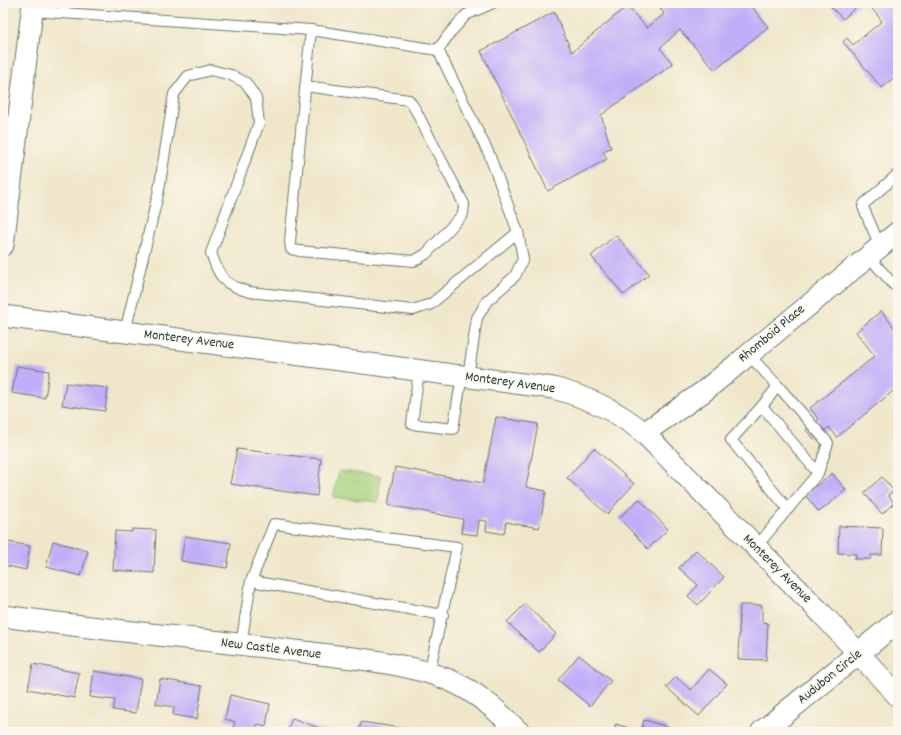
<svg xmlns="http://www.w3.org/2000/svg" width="901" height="735" viewBox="0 0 901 735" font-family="Dekko,sans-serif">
<rect width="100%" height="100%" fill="#fbf7ec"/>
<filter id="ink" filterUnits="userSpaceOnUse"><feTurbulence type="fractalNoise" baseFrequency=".025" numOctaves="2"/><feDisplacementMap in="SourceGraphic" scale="8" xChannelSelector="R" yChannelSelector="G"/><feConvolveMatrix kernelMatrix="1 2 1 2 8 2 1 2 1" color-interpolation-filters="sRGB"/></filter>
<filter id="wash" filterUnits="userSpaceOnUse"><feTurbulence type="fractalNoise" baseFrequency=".012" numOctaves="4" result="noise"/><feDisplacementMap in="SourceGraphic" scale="16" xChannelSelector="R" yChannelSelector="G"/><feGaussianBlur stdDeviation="0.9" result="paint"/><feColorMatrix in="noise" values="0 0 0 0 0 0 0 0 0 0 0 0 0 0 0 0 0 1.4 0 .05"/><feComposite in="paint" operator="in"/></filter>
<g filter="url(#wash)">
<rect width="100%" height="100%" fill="#f0e7cb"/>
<path fill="#a8d27e" stroke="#648859" d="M339,471l42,5 -3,26 -45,-5z"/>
<g id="blocks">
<g fill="#c0aff8">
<path d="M657,3h92l19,24 -53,43 -35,-40 -20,18 13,16 -72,51 10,33 -8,3 4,8 -59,32 -67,-140 73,-39 18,40 55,-46 20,22 17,-14z"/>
<path d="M827,3h34l-18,16z"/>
<path d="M871,3h27v71l-16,14 -39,-46 4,-4 6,7 29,-24 -13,-16z"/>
<path d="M616,235l33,39 -25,21 -33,-39z"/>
<path d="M881,311l17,21v55l-61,50 -8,-10 -15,12 -8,-9 13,-10 -9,-12 65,-52 -19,-24z"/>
<path d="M17,366l32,5 -4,27 -33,-5z"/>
<path d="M66,383l42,5 -3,23 -43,-6z"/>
<path d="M496,417l42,7 -12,63 20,4 -7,37 -33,-6 -2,12 -18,-3 1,-10 -8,-1 -2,15 -16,-2 2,-14 -75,-14 7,-38 88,16z"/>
<path d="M594,448l40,36 -27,30 -40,-36z"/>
<path d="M237,449l84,10 -4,37 -87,-12z"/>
<path d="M832,473l14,17 -27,22 -14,-17z"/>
<path d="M882,477l12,14 -6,4 6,8 -12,11 -18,-21z"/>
<path d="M639,499l29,30 -20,20 -29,-31z"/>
<path d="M839,526l44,2 -1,27h-11v4h-16l1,-5 -18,-1z"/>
<path d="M132,529l24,1 -2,43 -41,-3 2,-39 17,1z"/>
<path d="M185,536l46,7 -4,25 -46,-7z"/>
<path d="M3,541l27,5 -4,24 -23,-5z"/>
<path d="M53,541l35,10 -7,25 -35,-9z"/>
<path d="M696,550l28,27 -26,28 -10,-9 10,-11 -19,-17z"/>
<path d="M525,604l31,30 -17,18 -32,-30z"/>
<path d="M740,605h22v17l6,1 -2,37 -28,-1z"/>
<path d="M579,655l32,26 -21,25 -32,-26z"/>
<path d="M3,664h4l-3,18h-1z"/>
<path d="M33,664l46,9 -5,25 -46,-9z"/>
<path d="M709,669l18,15 -28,32 -33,-29 10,-10 15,13z"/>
<path d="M94,671l47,8 -5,34 -23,-3 2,-10 -25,-3z"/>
<path d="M160,679l42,7 -5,33 -24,-4 1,-8 -18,-3z"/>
<path d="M230,695l40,9 -4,22 -9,-2 -1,8 -24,-1 3,-9 -10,-3z"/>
<path d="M292,718l38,14h-43z"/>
<path d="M644,720l24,7 -1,5h-54l3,-8 25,8z"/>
<path d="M361,722l41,6v4h-43z"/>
</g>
</g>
</g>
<g filter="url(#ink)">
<use href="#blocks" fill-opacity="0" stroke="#687869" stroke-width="1"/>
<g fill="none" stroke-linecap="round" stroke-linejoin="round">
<defs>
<g id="lane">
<path d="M32,11l279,19 127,20 11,-16 17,-19 27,-12"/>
<path d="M438,50l51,104 29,78 5,27 -8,17 -28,25 -10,17 -9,58"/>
<path d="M305,86l104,14 6,9 49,95 -1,10 -37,40 -12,7 -115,-10 -8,-2 -1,-8 21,-211"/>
<path d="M880,246l-17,-39 1,-3 34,-30"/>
<path d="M868,256l26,29 4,-3"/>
<path d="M125,332l34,-142 15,-96 14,-18 23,-6 20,5 15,8 10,15 3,25 -48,130c9,25 12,32 39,39l163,18 18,-6 87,-72"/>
<path d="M748,354l30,32 -16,20 56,67 -62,74"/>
<path d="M419,370l-7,54 41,5 9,-53"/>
<path d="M778,386l50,57 -10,30"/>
<path d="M762,406l-31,34 57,69"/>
<path d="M251,581l192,34"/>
<path d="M241,645l10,-64 23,-57 183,23 -28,126"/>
</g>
<g id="street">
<path d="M3,245l30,-242"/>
<path d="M3,316l550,72c34,9 64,22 91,45l179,182 75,81"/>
<path d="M644,433l59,-41 195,-160"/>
<path d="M3,616c100,14 201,23 301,36 47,6 101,10 145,28 28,12 49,31 70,52"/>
</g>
<path id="secondary" d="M762,732l136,-111"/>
</defs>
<use href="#lane" stroke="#687869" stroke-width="12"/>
<use href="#street" stroke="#687869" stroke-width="23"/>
<use href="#secondary" stroke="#687869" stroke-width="24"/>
<use href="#lane" stroke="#fff" stroke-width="10"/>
<use href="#street" stroke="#fff" stroke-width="21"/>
<use href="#secondary" stroke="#fff" stroke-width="22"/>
</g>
</g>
<g text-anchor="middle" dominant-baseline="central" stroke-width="3" stroke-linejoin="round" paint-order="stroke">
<g font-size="14" fill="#1f3d34" stroke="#fbf7ec">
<text transform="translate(772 334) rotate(-40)">Rhomboid Place</text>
<text transform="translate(189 340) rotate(7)">Monterey Avenue</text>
<text transform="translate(510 383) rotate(8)">Monterey Avenue</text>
<text transform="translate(777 569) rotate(45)">Monterey Avenue</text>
<text transform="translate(271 649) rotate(7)">New Castle Avenue</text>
<text transform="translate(830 677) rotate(-39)">Audubon Circle</text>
</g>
</g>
<rect width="901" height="735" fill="none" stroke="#fbf7ec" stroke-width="16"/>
</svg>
